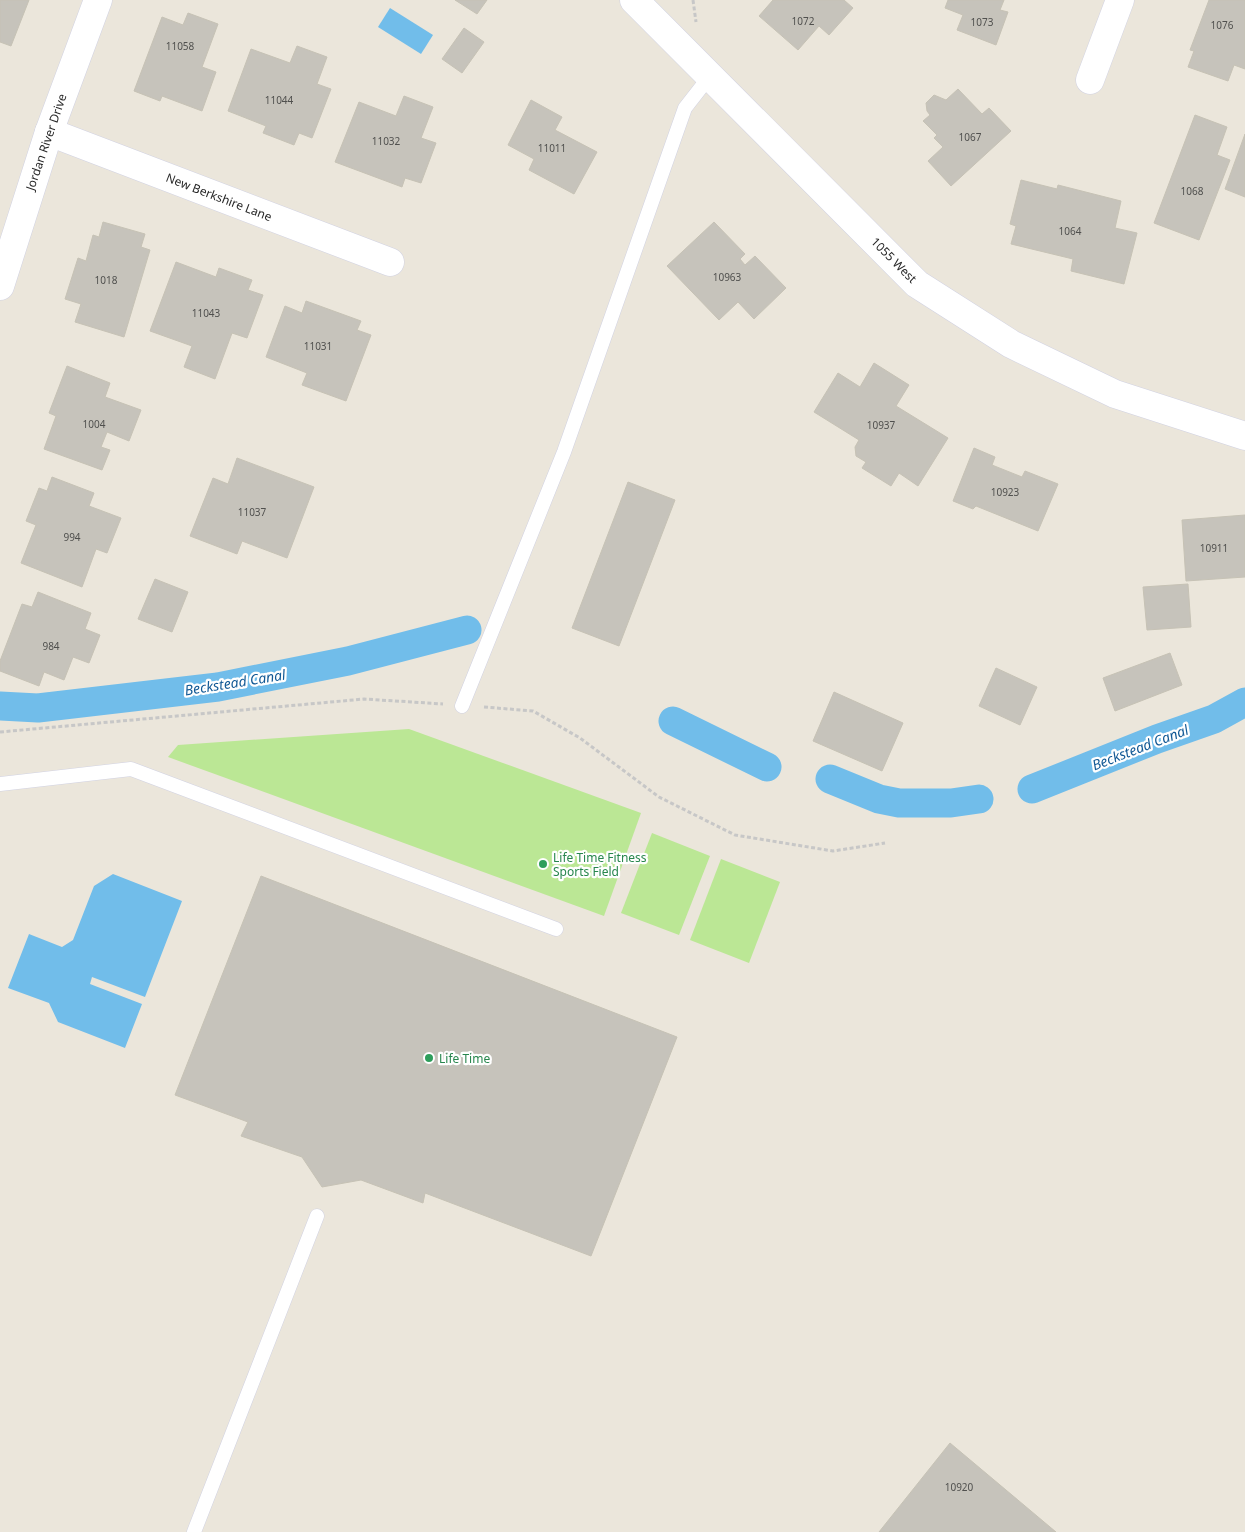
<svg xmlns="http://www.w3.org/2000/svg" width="1245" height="1532" viewBox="0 0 1245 1532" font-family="'Noto Sans',sans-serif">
<rect width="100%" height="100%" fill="#ebe6db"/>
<g fill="#bbe795">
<path d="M409,729l232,84 -37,103 -436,-159 10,-12z"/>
<path d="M652,833l58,23 -31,79 -58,-22z"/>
<path d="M721,859l59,23 -31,81 -59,-23z"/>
</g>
<g fill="#71bdea">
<path d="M390,8l43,27 -12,19 -43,-27z"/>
<path d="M113,874l69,27 -37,96 -53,-20 -2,7 52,20 -17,44 -67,-26 -9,-19 -41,-15 21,-54 33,13 11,-7 21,-54z"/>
</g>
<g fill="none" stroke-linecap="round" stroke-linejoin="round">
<g stroke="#71bdea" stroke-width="29">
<path d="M0,706l38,2 180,-21 130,-26 119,-31"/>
<path d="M673,721l94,46"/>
<path d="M830,779l49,20 20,4h52l28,-4"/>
<path d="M1032,789l125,-50 57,-20 31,-17"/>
</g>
</g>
<g fill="#c6c3bb" stroke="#c6c2b5">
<path d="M0,0h29l-18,46 -11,-4z"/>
<path d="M455,0h32l-10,14z"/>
<path d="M773,0h71l9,8 -24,27 -10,-9 -21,24 -39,-34z"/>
<path d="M948,0h56l-4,10 8,2 -12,33 -39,-15 6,-15 -18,-7z"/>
<path d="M1209,0h36v69l-11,-4 -6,16 -40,-14 6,-16 -4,-1z"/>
<path d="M188,13l30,11 -16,43 14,5 -14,39 -40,-15 -2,5 -26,-10 28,-74 21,8z"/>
<path d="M464,28l20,14 -22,31 -20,-14z"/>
<path d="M297,46l30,11 -10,27 14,5 -19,49 -13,-5 -5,12 -31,-12 3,-7 -38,-15 23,-62 39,14z"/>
<path d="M958,89l24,25 7,-6 22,23 -60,55 -23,-25 15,-14 -9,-9 3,-3 -14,-14 7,-6 -3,-4 -1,-8 8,-8 12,5z"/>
<path d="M404,96l29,11 -12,31 15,5 -15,40 -16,-5 -3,9 -67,-25 24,-60 37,14z"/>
<path d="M531,100l31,17 -7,13 42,22 -23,42 -45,-24 5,-11 -26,-14z"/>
<path d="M1195,115l32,12 -10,28 13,5 -31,80 -45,-17z"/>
<path d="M1245,134v63l-20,-8z"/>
<path d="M1021,180l36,9 1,-4 63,16 -6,27 22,5 -13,51 -53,-13 2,-12 -62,-15 5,-18 -6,-2z"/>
<path d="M103,222l42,12 -4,13 9,3 -26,87 -49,-15 6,-18 -16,-5 13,-41 8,3 7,-26 6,2z"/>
<path d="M714,222l31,32 -5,5 5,6 10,-9 31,32 -32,31 -16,-17 -19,18 -52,-54z"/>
<path d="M176,262l40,15 3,-9 33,12 -4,10 15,5 -16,43 -15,-5 -17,46 -31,-12 8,-21 -42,-15z"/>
<path d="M306,301l55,20 -4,9 14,5 -25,66 -44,-16 5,-12 -41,-16 19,-51 17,7z"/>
<path d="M874,363l35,22 -13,21 52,32 -30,48 -19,-13 -8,13 -29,-18 4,-6 -10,-6 -1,-9 4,-7 -45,-28 24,-39 22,14z"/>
<path d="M67,366l43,17 -5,14 36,13 -12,31 -22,-9 -6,15 9,3 -8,20 -58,-21 12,-33 -7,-3z"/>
<path d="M974,448l21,9 -3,8 30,12 3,-6 33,13 -20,47 -62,-25 -3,3 -20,-8z"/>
<path d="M237,458l77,29 -27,71 -45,-17 -5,13 -47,-18 23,-58 15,6z"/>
<path d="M52,477l42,16 -5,13 32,12 -14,35 -11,-4 -14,38 -61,-24 15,-38 -10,-4 13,-33 8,3z"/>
<path d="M628,482l47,18 -56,146 -47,-18z"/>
<path d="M1245,515v62l-59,4 -4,-61z"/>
<path d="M155,579l33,13 -16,40 -34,-13z"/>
<path d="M1188,584l3,43 -44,3 -4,-43z"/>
<path d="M38,592l53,21 -6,16 15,6 -11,28 -16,-6 -9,23 -20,-8 -5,14 -39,-15v-10l22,-57 10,3z"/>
<path d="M1170,653l12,32 -67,26 -12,-33z"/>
<path d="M996,668l41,19 -17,38 -41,-19z"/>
<path d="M834,692l69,31 -21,48 -69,-30z"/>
<path d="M261,876l416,161 -86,219 -166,-63 -2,10 -62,-23 -39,7 -20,-30 -61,-21 7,-14 -73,-27z"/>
<path d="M950,1443l106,89h-177z"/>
</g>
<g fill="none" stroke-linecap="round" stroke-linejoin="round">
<defs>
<g id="lane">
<path d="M462,706l102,-254 121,-344 25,-32"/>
<path d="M0,784l131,-15 425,160"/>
<path d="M194,1532l123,-316"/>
</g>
<g id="street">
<path d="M634,0l283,284 94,60 104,50 130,42"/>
<path d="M1090,80l30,-80"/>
<path d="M49,132l341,130"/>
<path d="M0,286l49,-154 49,-132"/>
</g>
</defs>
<use href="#lane" stroke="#d1d2e2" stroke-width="15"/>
<use href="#street" stroke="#d1d2e2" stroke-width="29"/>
<g stroke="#c7c7c7" stroke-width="3" stroke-dasharray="4 2.5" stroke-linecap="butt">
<path d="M693,0l3,22"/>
<path d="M484,707l49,4 47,27 79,59 76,38 98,16 52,-8"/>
<path d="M0,732l364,-33 79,5"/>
</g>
<use href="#lane" stroke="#fff" stroke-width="14"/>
<use href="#street" stroke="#fff" stroke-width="28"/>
</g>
<g fill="#2e9e5b" stroke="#fff" stroke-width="2">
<circle cx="543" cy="864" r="5"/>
<circle cx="429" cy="1058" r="5"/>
</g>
<g text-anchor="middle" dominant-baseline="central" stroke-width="4.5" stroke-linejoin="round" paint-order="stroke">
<g font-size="10" fill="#50504e">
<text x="803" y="21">1072</text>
<text x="982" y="22">1073</text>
<text x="1222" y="25">1076</text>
<text x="180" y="46">11058</text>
<text x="279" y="100">11044</text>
<text x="970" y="137">1067</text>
<text x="386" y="141">11032</text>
<text x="552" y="148">11011</text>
<text x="1192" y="191">1068</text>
<text x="1070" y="231">1064</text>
<text x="727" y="277">10963</text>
<text x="106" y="280">1018</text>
<text x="206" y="313">11043</text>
<text x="318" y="346">11031</text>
<text x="94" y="424">1004</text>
<text x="881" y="425">10937</text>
<text x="1005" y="492">10923</text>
<text x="252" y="512">11037</text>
<text x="72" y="537">994</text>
<text x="1214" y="548">10911</text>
<text x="51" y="646">984</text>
<text x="959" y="1487">10920</text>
</g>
<g font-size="12" fill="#292929" stroke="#fff">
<text transform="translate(46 142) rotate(-71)">Jordan River Drive</text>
<text transform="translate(219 197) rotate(21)">New Berkshire Lane</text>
<text transform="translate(894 260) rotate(45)">1055 West</text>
</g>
<g font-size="12" fill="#27864d" stroke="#fff" text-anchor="start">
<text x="553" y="857">Life Time Fitness<tspan x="553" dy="14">Sports Field</tspan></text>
<text x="439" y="1058">Life Time</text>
</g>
<g font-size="14" font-style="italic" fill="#125995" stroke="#fff">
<text transform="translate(235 682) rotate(-9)">Beckstead Canal</text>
<text transform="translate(1140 747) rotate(-21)">Beckstead Canal</text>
</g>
</g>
</svg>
